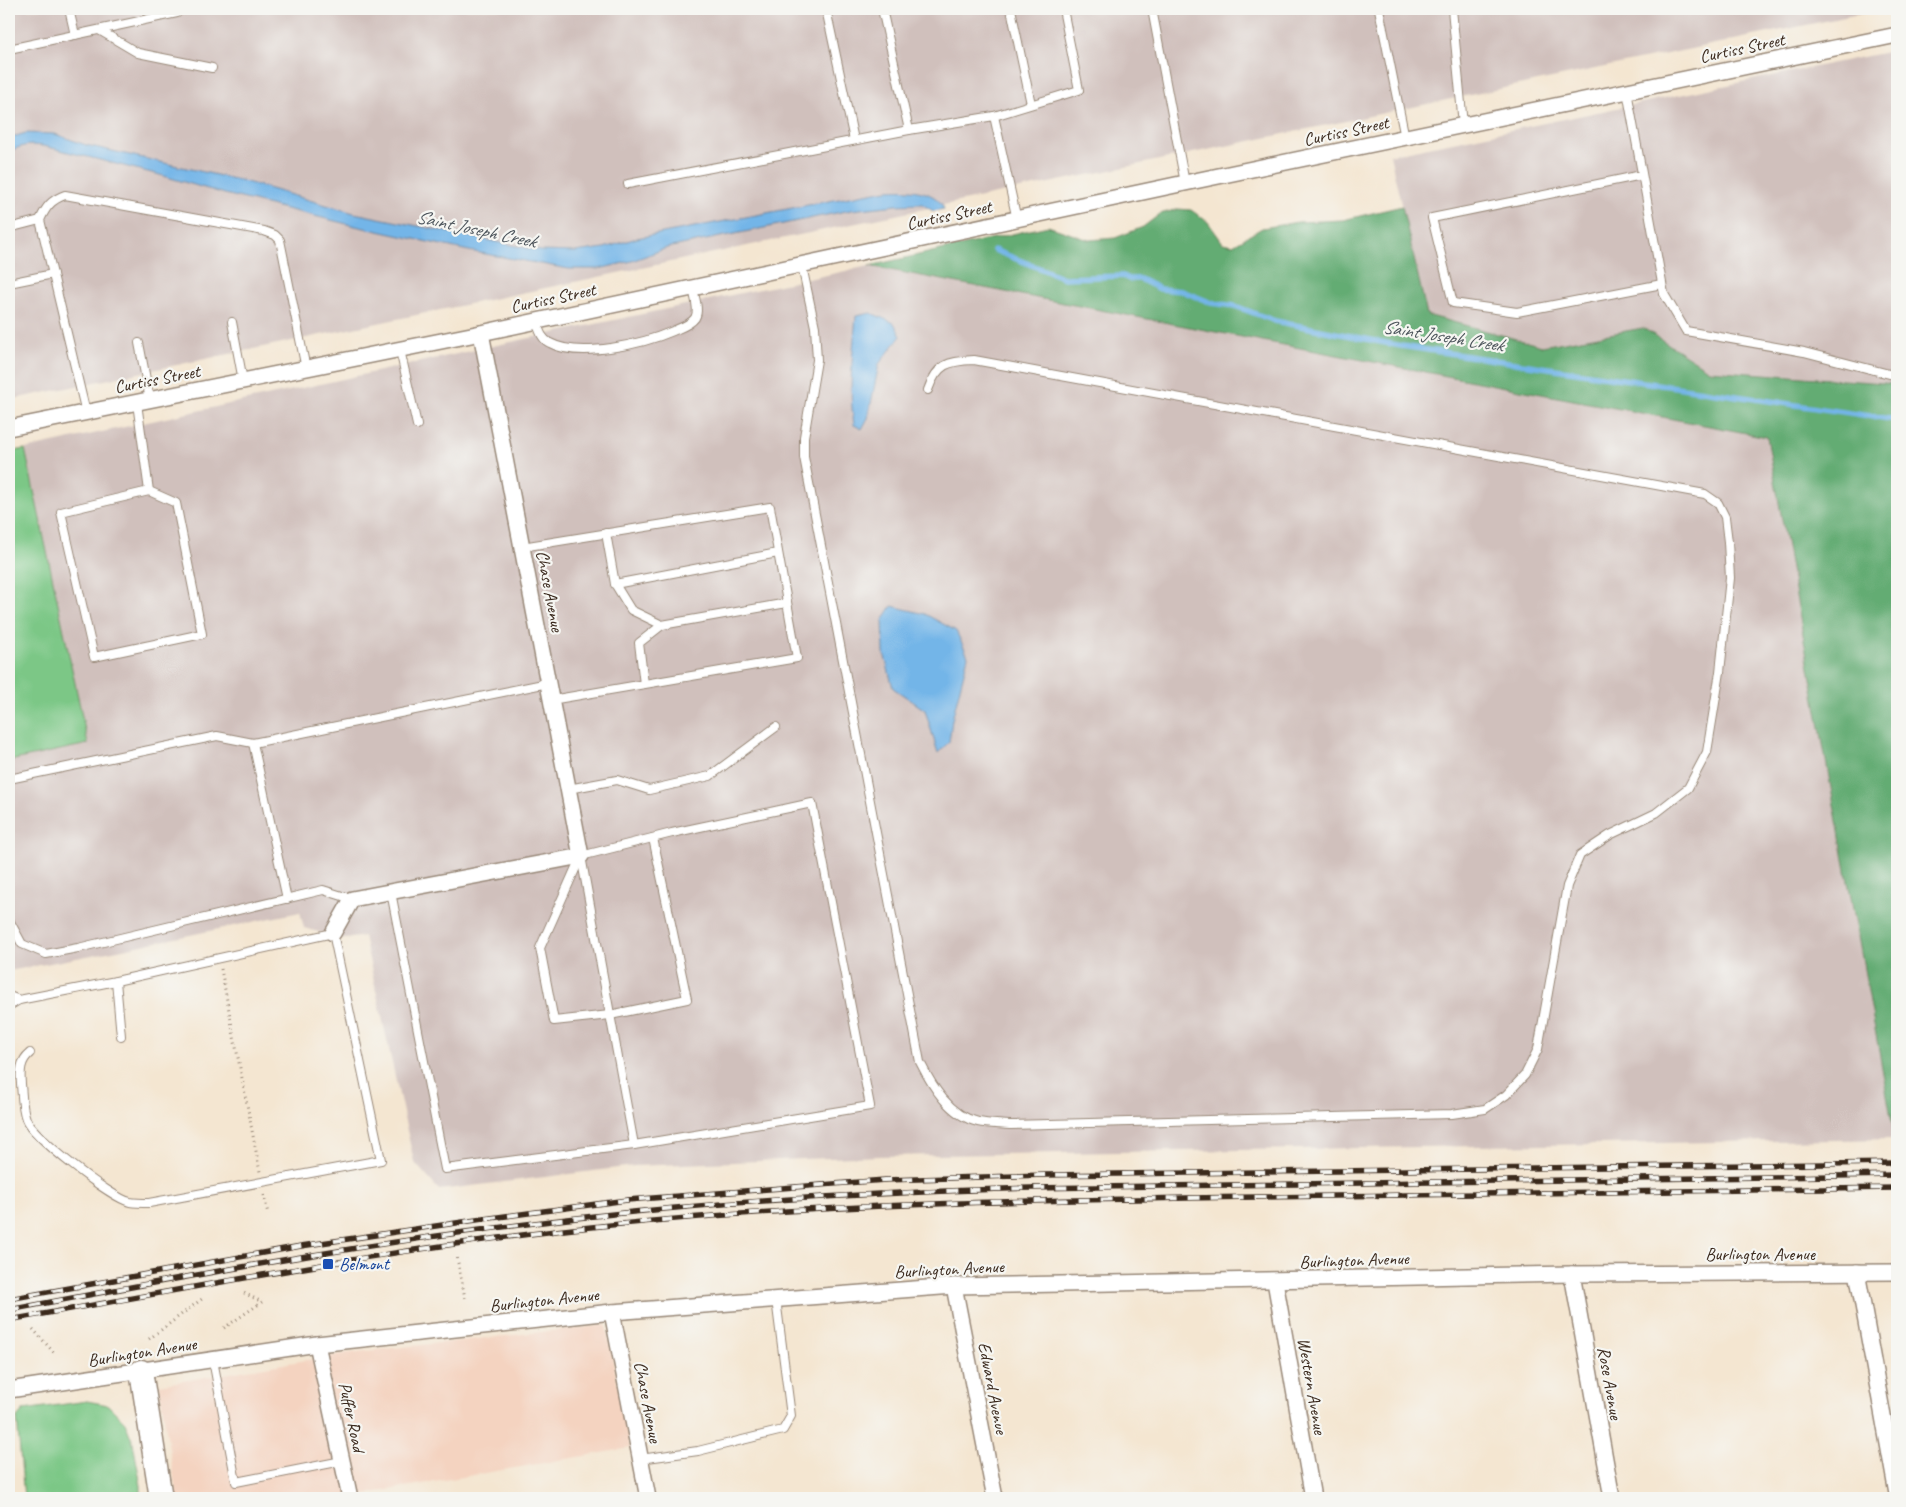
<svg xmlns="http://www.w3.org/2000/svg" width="1906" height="1507" viewBox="0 0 1906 1507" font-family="Caveat,sans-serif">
<rect width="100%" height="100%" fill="#f6f6f2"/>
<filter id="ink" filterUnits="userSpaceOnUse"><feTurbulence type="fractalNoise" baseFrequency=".02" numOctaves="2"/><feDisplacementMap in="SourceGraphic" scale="10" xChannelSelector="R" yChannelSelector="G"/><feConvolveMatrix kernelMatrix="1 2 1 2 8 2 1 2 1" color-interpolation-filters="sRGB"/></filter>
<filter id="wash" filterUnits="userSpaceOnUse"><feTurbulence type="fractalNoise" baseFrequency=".0096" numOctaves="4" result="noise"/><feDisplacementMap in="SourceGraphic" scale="20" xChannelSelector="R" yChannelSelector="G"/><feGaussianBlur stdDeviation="1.12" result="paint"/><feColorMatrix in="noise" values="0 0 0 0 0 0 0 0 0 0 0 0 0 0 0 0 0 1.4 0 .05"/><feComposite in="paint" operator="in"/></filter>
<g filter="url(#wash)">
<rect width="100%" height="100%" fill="#f4e6d1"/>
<path fill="#f4d3c0" d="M606,1325l24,123 -289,50h-164l-18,-113 189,-32z"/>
<g fill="#d0c0bc">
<path d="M9,9h1874l-1874,391z"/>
<path d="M1897,50v334l-188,-14 -66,-42 -101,18 -116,-31 -36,-160z"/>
<path d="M869,266l898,171 128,702 -1015,17 -246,10 -195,24 -25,-28 -50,-226 -19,3 -41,-11 -4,-16 -182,38 -109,21v-210l79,-18 -63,-294 486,-107z"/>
</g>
<g fill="#7bc786" stroke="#5b7852">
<path d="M25,449l63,295 -79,17v-309z"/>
<path d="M87,1401l21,4 17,17 8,21 8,43v12h-117l-7,-80 7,-8z"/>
</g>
<path fill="#64ac73" stroke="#506b48" d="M1402,206l25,109 115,31 101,-18 66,42 188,14v755h-2l-128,-702 -898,-171 179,-40 41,14 26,-2 28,-11 17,-13 18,-5 13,1 17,12 15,21 10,2 29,-17 36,-6 45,-2z"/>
<g fill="#73b5e8" stroke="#577083">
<path d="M26,133l29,1 31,11 157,36 111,32 187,38 34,1 29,-4 33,-10 249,-48c18,-1 50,-2 58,19l-11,2 -11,-7 -25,1 -46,5 -184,38 -35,13 -33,8h-30l-100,-18 -114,-25 -130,-32 -65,-19 -112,-28c-14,-3 -26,-3 -39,5v-14z"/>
<path d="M871,313l23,10 7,13 -22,28 -11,54 -6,11 -8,-4c-6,-36 -1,-73 2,-109z"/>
<path d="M892,606l33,8 31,17 12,25 -16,64 -3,22 -11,11 -13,-43 -32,-22 -9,-35 -1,-33z"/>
</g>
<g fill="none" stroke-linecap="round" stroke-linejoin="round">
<path stroke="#73b5e8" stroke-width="5.5" d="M994,250l70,28 59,-2 6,3h11l20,10 22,2 30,12 23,3 40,15 126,25 496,74"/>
</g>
</g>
<g filter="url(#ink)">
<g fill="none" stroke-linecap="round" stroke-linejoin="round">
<defs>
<g id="lane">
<path d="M69,9l6,26"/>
<path d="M826,9l28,131"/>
<path d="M1011,9l20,95"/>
<path d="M1152,9l33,174"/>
<path d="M1379,9l26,129"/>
<path d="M1452,9l11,116"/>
<path d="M99,30l39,23 74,15"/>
<path d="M9,49l168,-36 -1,-4"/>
<path d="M1627,91l37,203 22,37 118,21 93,24"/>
<path d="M909,130l85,-14"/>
<path d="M1642,175l-210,43 21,85 64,9 145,-28"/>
<path d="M628,184l281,-54 -27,-121"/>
<path d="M1017,220l-23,-104 85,-26 -16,-81"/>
<path d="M9,228l31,-8"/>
<path d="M802,266l13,61 2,33 -13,77v20l116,605c12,24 30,54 58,60 10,2 21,2 32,3l442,-11 33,-5 21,-14 19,-20 13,-26 29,-163 13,-31 30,-20 46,-22 32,-25 19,-36 13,-80 10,-94 -2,-36 -3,-25 -7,-14 -13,-9 -731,-134c-26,1 -37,4 -46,30"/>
<path d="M9,283l44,-9"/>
<path d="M536,321c3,8 5,18 14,22 29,16 93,1 123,-12 7,-3 17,-6 22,-13 5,-8 -1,-22 -2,-30"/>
<path d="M232,322l11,59"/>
<path d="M139,343l11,57"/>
<path d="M400,350l17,75"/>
<path d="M137,403l12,88"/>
<path d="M86,413l-46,-193c6,-13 11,-20 25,-25l199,36 11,4 5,5 26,129"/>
<path d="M149,491l27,12 26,131 -108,23 -33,-145z"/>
<path d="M606,533l9,51 163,-31"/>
<path d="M522,547l248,-40 27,151 -246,42"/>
<path d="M615,584l16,26 31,15"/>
<path d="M644,684l-5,-41 23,-18 125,-22"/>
<path d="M253,743l34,156"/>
<path d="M9,779l208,-43 36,7 295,-60"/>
<path d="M568,789l49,-9 32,10 61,-14 66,-49"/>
<path d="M581,856l-41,92 14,73 56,-6 77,-16 -34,-161"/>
<path d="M581,856l53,289"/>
<path d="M391,892l54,277 189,-24 236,-39 -58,-303 -140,30 -91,23"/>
<path d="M9,920l13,24 24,10 32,-6 245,-58 29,9"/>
<path d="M116,981l5,55"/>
<path d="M9,996l10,4"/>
<path d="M9,1006l10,-6 97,-19 217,-48 48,227 -232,43c-6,0 -13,0 -19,-1 -19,-4 -98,-66 -104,-83 -4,-11 -4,-24 -5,-35 -1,-12 -1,-23 9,-31"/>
<path d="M213,1360l23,122 106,-21"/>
<path d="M640,1459l58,-8 85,-21 8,-14 -15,-117"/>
</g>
<g id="street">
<path d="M9,428l472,-95 704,-150 712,-148"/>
<path d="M333,933l19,-34 229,-43 -100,-523"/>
<path d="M1857,1272l40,222"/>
<path d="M1572,1274l40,224"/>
<path d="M1275,1281l38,217"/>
<path d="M954,1286l41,212"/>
<path d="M612,1312l36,186"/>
<path d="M317,1344l33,154"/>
<path d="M9,1390l308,-46 295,-32 342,-26 618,-12 325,-2"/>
</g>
<path id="secondary" d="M141,1371l20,127"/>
</defs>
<use href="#lane" stroke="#988878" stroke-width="10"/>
<use href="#street" stroke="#988878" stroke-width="18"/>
<use href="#secondary" stroke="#988878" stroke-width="25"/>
<g stroke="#988878" stroke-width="3" stroke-dasharray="1 4" stroke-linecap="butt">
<path d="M221,969l39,203"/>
<path d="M264,1195l4,19"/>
<path d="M457,1258l8,40"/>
<path d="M224,1328l38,-26 -20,-10"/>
<path d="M33,1329l23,26"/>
<path d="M149,1339l53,-40"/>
</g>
<use href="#lane" stroke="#fff" stroke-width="8"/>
<use href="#street" stroke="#fff" stroke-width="15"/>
<use href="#secondary" stroke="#fff" stroke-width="22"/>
<defs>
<g id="rail">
<path d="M9,1299l292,-53 182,-27 144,-19 258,-20 161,-5 851,-12"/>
<path d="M9,1310c203,-39 408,-76 614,-97 135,-14 272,-21 408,-25l866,-13"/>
<path d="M9,1320c200,-35 400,-75 602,-95 215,-22 432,-25 648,-28 212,-3 425,-6 638,-9"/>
</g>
</defs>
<use href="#rail" stroke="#3b2a1e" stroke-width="5.5"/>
<use href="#rail" stroke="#f6f6f2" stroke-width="4" stroke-dasharray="11" stroke-linecap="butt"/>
</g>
</g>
<rect fill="#1a4fb4" stroke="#f6f6f2" stroke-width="2" x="322" y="1258" width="12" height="12" rx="2.5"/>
<g text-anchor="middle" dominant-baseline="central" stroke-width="4.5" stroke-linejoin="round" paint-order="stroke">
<g font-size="18" fill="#3b2a1e" stroke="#f6f6f2">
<text transform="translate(1742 48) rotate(-12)">Curtiss Street</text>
<text transform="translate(1346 131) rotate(-12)">Curtiss Street</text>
<text transform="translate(949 215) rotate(-12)">Curtiss Street</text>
<text transform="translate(553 298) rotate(-12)">Curtiss Street</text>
<text transform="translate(157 379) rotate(-11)">Curtiss Street</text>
<text transform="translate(550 591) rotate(79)">Chase Avenue</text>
<text x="1760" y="1254">Burlington Avenue</text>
<text transform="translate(1354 1260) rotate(-2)">Burlington Avenue</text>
<text transform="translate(949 1269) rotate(-3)">Burlington Avenue</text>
<text transform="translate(544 1300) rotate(-6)">Burlington Avenue</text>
<text transform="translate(142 1352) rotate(-9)">Burlington Avenue</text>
<text transform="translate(1610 1383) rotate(80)">Rose Avenue</text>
<text transform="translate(1312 1386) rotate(80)">Western Avenue</text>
<text transform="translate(993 1388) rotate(79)">Edward Avenue</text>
<text transform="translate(648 1402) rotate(79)">Chase Avenue</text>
<text transform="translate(352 1417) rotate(78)">Puffer Road</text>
</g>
<g font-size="18" fill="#164399" stroke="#f6f6f2" text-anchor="start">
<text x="339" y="1264">Belmont</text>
</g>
<g font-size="19" font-style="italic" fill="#4c545b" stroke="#f6f6f2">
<text transform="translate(476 229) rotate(12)">Saint Joseph Creek</text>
<text transform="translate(1443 336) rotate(9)">Saint Joseph Creek</text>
</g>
</g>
<rect width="1906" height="1507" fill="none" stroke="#f6f6f2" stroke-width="30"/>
</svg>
